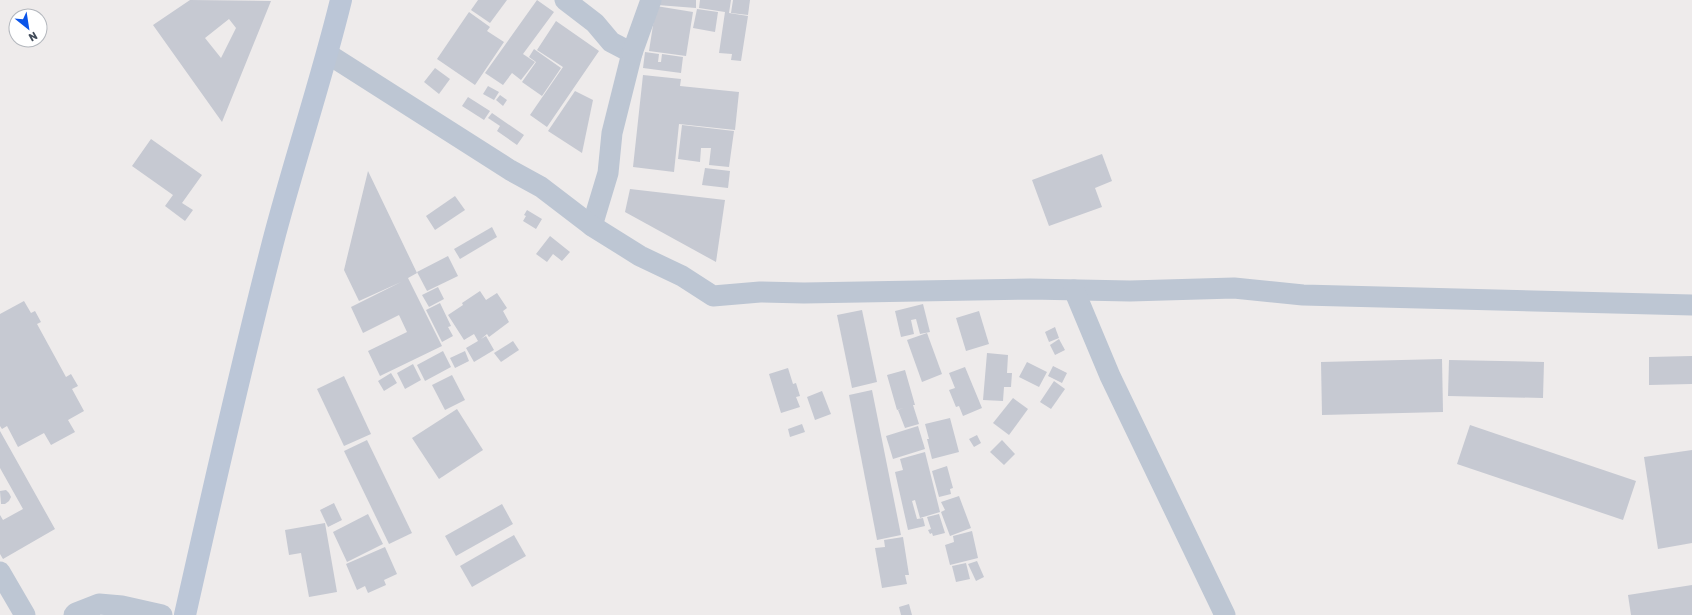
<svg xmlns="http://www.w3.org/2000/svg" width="1692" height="615" viewBox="0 0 1692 615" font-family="Rubik,sans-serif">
<rect width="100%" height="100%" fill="#eeebeb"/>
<g fill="#c6c9d2" fill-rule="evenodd">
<path d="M190,0l81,1 -49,121 -69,-97zM229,19l7,9 -15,30 -16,-20z"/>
<path d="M478,0h29l-17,23 -19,-13z"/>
<path d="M537,0l17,12 -31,42 12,8 -14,18 -9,-7 -9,12 -18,-12z"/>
<path d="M657,0h39v8l-39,-3z"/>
<path d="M700,0h31l-2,13 19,3 -7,45 -10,-1 1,-6 -13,-1 6,-41 -26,-4z"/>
<path d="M733,0h17l-2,15 -17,-2z"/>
<path d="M656,6l37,6 -7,44 -37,-5z"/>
<path d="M697,9l21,3 -3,20 -22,-4z"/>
<path d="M469,12l21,15 -3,4 17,11 -29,43 -38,-26z"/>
<path d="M556,21l43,30 -52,76 -17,-12 33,-48 -26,-17z"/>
<path d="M534,49l27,19 -19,28 -20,-14 14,-20 -7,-5z"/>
<path d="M645,52l14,2 -1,8h3l1,-8 21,3 -2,16 -38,-5z"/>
<path d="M435,68l15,11 -11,15 -15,-12z"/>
<path d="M643,75l38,4 -1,7 59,6 -4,38 -56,-6 -5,48 -41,-5z"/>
<path d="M488,86l11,6 -5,8 -11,-6z"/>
<path d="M575,91l18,9 -11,53 -34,-22z"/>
<path d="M500,95l7,5 -4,6 -7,-6z"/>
<path d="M468,97l22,14 -6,9 -22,-14z"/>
<path d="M492,113l32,22 -7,10 -20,-14 3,-5 -12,-8z"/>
<path d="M682,125l52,6 -5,36 -20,-2 2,-17h-10l-1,14 -22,-3z"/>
<path d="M151,139l51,36 -20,28 11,7 -8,11 -20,-15 8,-11 -41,-29z"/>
<path d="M1102,154l10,27 -17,7 7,19 -53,19 -17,-46z"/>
<path d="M705,168l25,3 -2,17 -26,-3z"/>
<path d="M368,171l49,102 -9,5 34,68 -62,30 -12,-25 39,-19 -8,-17 -36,18 -12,-26 50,-25 -42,19 -15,-31z"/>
<path d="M630,189l95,11 -9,62 -91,-50z"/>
<path d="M455,196l10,14 -30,20 -9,-14z"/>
<path d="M527,210l15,9 -6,10 -13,-8 3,-5 -2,-1z"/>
<path d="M492,227l5,10 -37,22 -6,-10z"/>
<path d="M550,236l20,16 -8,9 -9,-7 -6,8 -11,-8z"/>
<path d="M448,256l10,20 -31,15 -10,-19z"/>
<path d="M438,287l6,12 -15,8 -7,-12z"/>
<path d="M480,291l6,9 11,-7 10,15 -4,3 6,11 -20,15 -2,-3 -6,5 5,-3 8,14 -20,12 -8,-14 12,-7 -4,-7 -10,6 -16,-25 15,-10 -1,-2z"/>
<path d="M24,301l7,12 4,-2 6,11 -4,2 29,53 5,-3 7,12 -6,3 12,22 -16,9 7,12 -24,13 -7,-12 -26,14 -11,-21 -5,3 -2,-3v-112z"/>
<path d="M440,303l11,23 -3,1 5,9 -11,6 -16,-32z"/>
<path d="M923,304l7,28 -10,2 -4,-15 -5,1 3,14 -13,3 -6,-26z"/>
<path d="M862,310l15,72 -25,6 -15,-73z"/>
<path d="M979,311l10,33 -23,7 -10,-33z"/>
<path d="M1055,327l4,11 -10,4 -4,-10z"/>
<path d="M927,333l15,41 -20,8 -15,-42z"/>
<path d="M1059,339l6,11 -10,5 -5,-10z"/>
<path d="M513,341l6,9 -18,12 -7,-9z"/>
<path d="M443,351l8,16 -26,14 -8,-16z"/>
<path d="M465,351l4,10 -14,7 -5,-10z"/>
<path d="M987,353l21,2 -1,18h5l-1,14h-7l-1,14 -20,-1z"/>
<path d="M1692,356v28l-43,1v-28z"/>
<path d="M1442,359l1,53 -121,3 -1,-53z"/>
<path d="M1449,360l95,2 -1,36 -95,-2z"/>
<path d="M1027,362l20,10 -8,15 -20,-10z"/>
<path d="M413,364l8,16 -16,9 -8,-16z"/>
<path d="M1053,366l14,7 -5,10 -14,-7z"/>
<path d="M965,367l17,41 -19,8 -4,-10 -3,1 -7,-17 6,-2 -6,-15z"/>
<path d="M788,368l5,16 3,-1 4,13 -4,1 4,10 -19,6 -12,-39z"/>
<path d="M905,370l10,35h-2l6,19 -14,4 -7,-18 5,-2 -6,2 -10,-35z"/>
<path d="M391,373l6,10 -13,8 -6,-10z"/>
<path d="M452,375l13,25 -20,10 -13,-25z"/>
<path d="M344,376l27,58 -27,12 -27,-57z"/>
<path d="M1054,381l11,8 -14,20 -11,-7z"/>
<path d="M872,390l29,145 -24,5 -28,-145z"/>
<path d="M822,391l9,23 -16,6 -8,-23z"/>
<path d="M1013,398l15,11 -19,26 -16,-12z"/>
<path d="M457,409l26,41 -44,29 -27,-41z"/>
<path d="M950,418l9,34 -27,7 -5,-20h2l-4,-15z"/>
<path d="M802,424l3,8 -15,5 -2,-8z"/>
<path d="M1470,425l166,56 -13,39 -166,-56z"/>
<path d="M918,426l7,23 -32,10 -7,-23z"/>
<path d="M0,431l55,98 -52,30 -3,-5v-39l3,5 20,-11 -23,-41z"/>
<path d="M977,435l4,8 -7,4 -5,-8z"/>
<path d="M367,440l45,93 -23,11 -45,-93z"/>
<path d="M1002,440l13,14 -11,11 -14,-13z"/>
<path d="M1692,450v93l-34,6 -14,-92z"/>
<path d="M925,452l15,60 -20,6 -5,-18 -3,1 5,18 6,-1 2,8 -17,4 -13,-58 8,-2 -3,-11z"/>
<path d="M947,466l6,22 -3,1 1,5 -12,3 -7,-26z"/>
<path d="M6,490l3,3 2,4 -2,4 -4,3h-4l-1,-13z"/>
<path d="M959,496l12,32 -21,8 -9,-24 4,-2 -4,-8z"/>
<path d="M334,503l8,17 -14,7 -8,-17z"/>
<path d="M502,504l11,20 -57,32 -11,-20z"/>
<path d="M368,514l15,30 -36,18 -14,-30z"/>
<path d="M939,514l6,19 -12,3 -1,-3 -2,1 -2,-4 3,-1 -4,-12z"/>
<path d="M325,523l12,69 -28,5 -8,-44 -12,2 -4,-25z"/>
<path d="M972,531l6,27 -28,7 -5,-20 9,-3 -1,-6z"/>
<path d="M514,535l12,21 -54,31 -12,-21z"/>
<path d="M903,537l6,38h-4l2,9 -25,4 -7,-40 10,-1 -1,-7z"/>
<path d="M385,547l12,27 -13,6 2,5 -18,8 -3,-7 -8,4 -11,-26z"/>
<path d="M977,561l7,16 -8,4 -8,-17z"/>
<path d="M966,563l4,16 -14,3 -4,-16z"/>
<path d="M1692,585v30h-61l-3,-20z"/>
<path d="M909,604l3,11h-11l-2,-8z"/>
</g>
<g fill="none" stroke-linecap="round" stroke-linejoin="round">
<g stroke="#bdc6d3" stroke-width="21">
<path d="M565,0l30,23 16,19 21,11 -20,80 -4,40 -16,53"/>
<path d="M632,53l19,-53"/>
<path d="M328,54l182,116 31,17 51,39 48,30 42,20 31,20 47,-4 44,1 226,-4 100,2 104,-3 69,7 389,10"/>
<path d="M1074,290l36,86 115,239"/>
<path d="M0,572l25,43"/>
<path d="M74,615l2,-2 23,-9 23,2 40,9"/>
</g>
<path stroke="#bbc6d7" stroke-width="22" d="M185,615c28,-125 56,-249 88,-373 21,-81 48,-160 68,-242"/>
</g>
<g transform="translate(28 28) rotate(150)"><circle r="19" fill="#ffffff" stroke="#b3b7bd"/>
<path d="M0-3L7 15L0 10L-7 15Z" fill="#0a54e9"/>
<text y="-6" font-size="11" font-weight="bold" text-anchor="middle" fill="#424c5a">N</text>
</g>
</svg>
